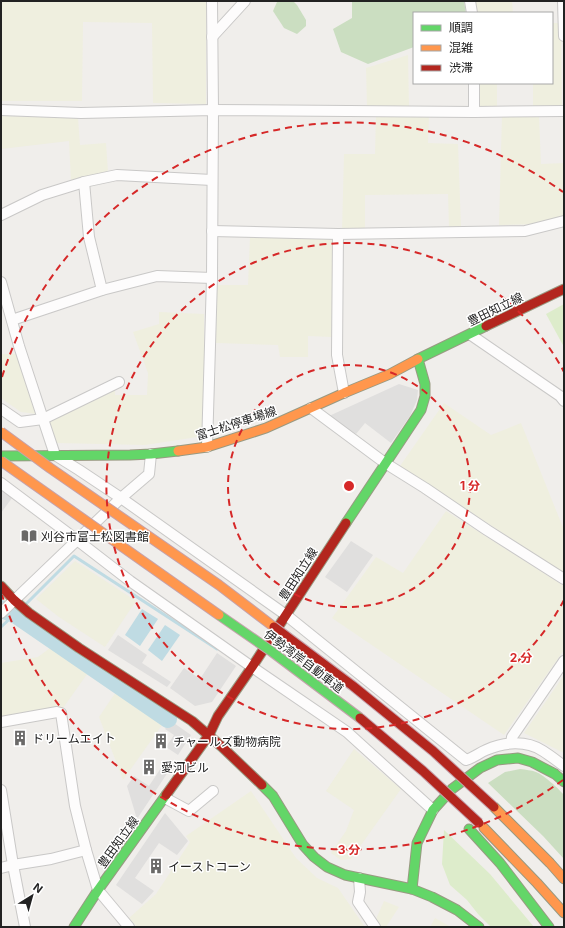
<svg xmlns="http://www.w3.org/2000/svg" width="565" height="928" viewBox="0 0 565 928" font-family="Inter,'Noto Sans JP',sans-serif">
<rect width="100%" height="100%" fill="#f0eeeb"/>
<g fill="#efefdf">
<path d="M1,1h205v103l-53,-1 -1,-80 -69,-1 -1,79h-81z"/>
<path d="M474,1h38l1,12h-37z"/>
<path d="M552,23h9l1,84h-29v-24h19z"/>
<path d="M408,55l1,51h-42l-1,-38z"/>
<path d="M478,83h19v25h-20z"/>
<path d="M376,115h53l-1,28 30,1 3,83h-12l-1,-33 -83,1v35l-23,1 2,-77h31z"/>
<path d="M502,115l37,1 2,48 23,-1v54l-23,7 -42,1z"/>
<path d="M1,116l77,2 2,27 26,-2 2,29 -37,9 -2,-40 -68,8z"/>
<path d="M250,237l84,2 -2,98 -24,-1v21h-28l-2,-12 -62,-2 1,-58h31z"/>
<path d="M159,312l45,2v122l-59,9 -89,-2 -10,-22 69,-34v8h32l1,-22 -15,-41 26,-8z"/>
<path d="M1,354h15l21,60 -16,-2 -20,-14z"/>
<path d="M444,403l47,32 30,-12 43,107v43l-164,-107z"/>
<path d="M446,511l118,75v64l-60,85 -172,-117 44,-61 27,16z"/>
<path d="M75,561l61,40 -31,46 -46,-30 -23,-18z"/>
<path d="M54,645l36,25 -27,38 -62,10v-55l37,-6z"/>
<path d="M564,675v78l-40,-20z"/>
<path d="M118,689l47,32 -42,59 -24,-63z"/>
<path d="M354,749l47,40 -50,70 -10,1 -10,-7 15,-22 8,-21 -28,-19z"/>
<path d="M251,791l45,67 21,20 21,10 27,39h-228l-8,-9 27,-24 34,-52 -4,-6z"/>
<path d="M384,901l15,6 -13,20h-5l-5,-8z"/>
<path d="M435,918l16,9h-21z"/>
</g>
<g fill="#ddeccb">
<path d="M564,304v43l-18,-33z"/>
<path d="M444,830l46,44 44,53h-43l-13,-13 -11,-14 -17,-15 -8,-21z"/>
</g>
<g fill="#cbdec1">
<path d="M280,1h13l4,4 9,15v6l-9,8 -13,-6 -11,-17 4,-9z"/>
<path d="M352,1h112l2,12h-52v34l-46,17 -27,-12 -8,-23 19,-11z"/>
<path d="M520,769c6,1 11,1 16,3 8,3 23,17 28,23v64l-21,-23 -55,-53 17,-11z"/>
</g>
<g fill="#e0dfde">
<path d="M399,384l19,6 -1,10 -7,16 -19,27 -26,-20 -9,11 -27,-18z"/>
<path d="M1,490l11,8 -11,15z"/>
<path d="M351,541l22,14 -26,37 -22,-15z"/>
<path d="M118,635l29,20 -5,8 29,19 -4,5 -59,-37z"/>
<path d="M217,653l19,13 -24,36 -17,4 -25,-18 14,-20 16,11z"/>
<path d="M171,721l20,14 -13,20 -12,-8 8,-12 -9,-6z"/>
<path d="M165,762l7,4 -35,53 -10,-33 7,-10 15,10z"/>
<path d="M165,813l23,28 -11,14 -18,-12 -24,35 19,13 -12,13 -26,-19z"/>
</g>
<g fill="#bfdbe3">
<path d="M142,609l16,10 -18,27 -15,-11z"/>
<path d="M165,625l15,10 -18,26 -14,-11z"/>
</g>
<g fill="none" stroke-linecap="round" stroke-linejoin="round">
<g stroke="#bfdbe3" stroke-width="3">
<path d="M25,605l49,-49 143,93"/>
<path d="M1,627l18,-17"/>
</g>
<path stroke="#bfdbe3" stroke-width="18" d="M1,609l14,5 153,105"/>
<defs>
<g id="street">
<path d="M470,1l2,12"/>
<path d="M563,1l1,35"/>
<path d="M212,37l33,-36"/>
<path d="M1,110l80,3 132,-3 261,2 90,-1"/>
<path d="M474,112v-29"/>
<path d="M84,182l5,55 13,53"/>
<path d="M1,215l41,-20 42,-13 33,-7 95,5"/>
<path d="M212,231l126,3 187,-3 39,-10"/>
<path d="M338,234l-1,121 7,38"/>
<path d="M1,282l18,64 24,73 12,36 24,15 42,28 165,117 180,145c7,-2 13,-7 20,-10 18,-8 40,-10 57,1 8,5 14,10 21,15"/>
<path d="M12,320l90,-30 55,-14 55,2"/>
<path d="M471,335l89,61 4,5"/>
<path d="M311,408l74,55 40,25 62,42 77,49"/>
<path d="M1,409l19,13 23,-3 76,-37"/>
<path d="M207,447l5,-169 1,-168 -1,-109"/>
<path d="M1,483l76,57 53,41 122,86 95,65 86,78"/>
<path d="M1,613l120,-115 28,-24 2,-20"/>
<path d="M1,722l56,-10 4,1 14,93 11,44 12,40 31,37"/>
<path d="M511,743l1,-6 52,-76"/>
<path d="M1,790l12,75 12,62"/>
<path d="M165,798l24,13 24,-20"/>
<path d="M1,868l12,-3 38,-6 35,-9"/>
<path d="M359,878l1,14 -2,10 17,25"/>
</g>
<g id="fast">
<path d="M1,456l129,-1 21,-1 27,-3"/>
<path d="M346,523l75,-113 4,-14v-12l-7,-25 68,-33"/>
<path d="M262,785l11,11 30,49 11,12 13,10 18,8 67,14 20,8 25,13 22,17"/>
<path d="M469,829l31,34 49,64"/>
<path d="M412,889l5,-46 16,-33 19,-21 28,-21 17,-8 21,-2 14,4 23,12 9,8"/>
<path d="M74,927l24,-37 68,-95"/>
</g>
<g id="slow">
<path d="M178,451l29,-4 59,-19 78,-35 46,-19 28,-15"/>
<path d="M494,807l56,56 14,16"/>
<path d="M484,828l53,55 27,30"/>
</g>
<g id="jam">
<path d="M486,326l78,-37"/>
<path d="M1,586l13,14 15,13 50,35 113,73 29,25 41,39"/>
<path d="M166,795l43,-60 9,-19 34,-49 94,-144"/>
</g>
</defs>
<use href="#street" stroke="#c9c8c7" stroke-width="12"/>
<use href="#fast" stroke="#999a82" stroke-width="11"/>
<use href="#slow" stroke="#999a82" stroke-width="11"/>
<use href="#jam" stroke="#999a82" stroke-width="11"/>
<use href="#street" stroke="#fdfcfc" stroke-width="10"/>
<use href="#fast" stroke="#63d668" stroke-width="9"/>
<use href="#slow" stroke="#ff974d" stroke-width="9"/>
<use href="#jam" stroke="#b3261e" stroke-width="9"/>
<defs>
<path id="fast-bridge" d="M219,615l52,36 89,67"/>
<g id="slow-bridge">
<path d="M1,432l49,36 169,117 55,42"/>
<path d="M1,461l218,154"/>
</g>
<g id="jam-bridge">
<path d="M274,627l79,59 80,65 61,56"/>
<path d="M360,718l63,53 56,52"/>
</g>
</defs>
<use href="#fast-bridge" stroke="#c5a2ac" stroke-width="11" stroke-linecap="butt"/>
<use href="#slow-bridge" stroke="#c5a2ac" stroke-width="11" stroke-linecap="butt"/>
<use href="#jam-bridge" stroke="#c5a2ac" stroke-width="11" stroke-linecap="butt"/>
<use href="#fast-bridge" stroke="#63d668" stroke-width="9"/>
<use href="#slow-bridge" stroke="#ff974d" stroke-width="9"/>
<use href="#jam-bridge" stroke="#b3261e" stroke-width="9"/>
</g>
<g fill="none" stroke="#d62828" stroke-width="2" stroke-dasharray="7 5">
<circle cx="349" cy="486" r="121"/>
<path d="M564 600A243 243 0 1 1 564 372"/>
<path d="M563 780A364 364 0 0 1 2 595M2 377A364 364 0 0 1 563 192"/>
</g>
<defs>
<symbol id="library-bare" viewBox="-9 -9 18 18"><path d="M-6-4Q-3-5.5-.7-3.5V5Q-3 3-6 4ZM6-4Q3-5.5 .7-3.5V5Q3 3 6 4Z" fill="#6a6968" stroke="#fff" stroke-width="2.5" paint-order="stroke"/></symbol>
<symbol id="building-bare" viewBox="-9 -9 18 18"><path d="M-4-6H4V6H1V3H-1V6H-4ZM-2.5-4.3h1.7v1.8h-1.7ZM.8-4.3h1.7v1.8H.8ZM-2.5-1h1.7V.8h-1.7ZM.8-1h1.7V.8H.8Z" fill="#6a6968" stroke="#fff" stroke-width="2.5" paint-order="stroke"/></symbol>
</defs>
<g fill-rule="evenodd">
<use href="#library-bare" x="18" y="525" width="22" height="22"/>
<use href="#building-bare" x="9" y="727" width="22" height="22"/>
<use href="#building-bare" x="150" y="730" width="22" height="22"/>
<use href="#building-bare" x="138" y="756" width="22" height="22"/>
<use href="#building-bare" x="145" y="855" width="22" height="22"/>
</g>
<g text-anchor="middle" dominant-baseline="central" stroke-width="3" stroke-linejoin="round" paint-order="stroke">
<g font-size="12" fill="#222" stroke="#fff">
<text transform="translate(495 309) rotate(-26)">豊田知立線</text>
<text transform="translate(236 423) rotate(-18)">富士松停車場線</text>
<text transform="translate(298 574) rotate(-57)">豊田知立線</text>
<text transform="translate(304 661) rotate(37)">伊勢湾岸自動車道</text>
<text transform="translate(118 842) rotate(-54)">豊田知立線</text>
</g>
<g font-size="12" fill="#222" stroke="#fff" text-anchor="start">
<text x="41" y="536">刈谷市富士松図書館</text>
<text x="32" y="738">ドリームエイト</text>
<text x="173" y="741">チャールズ動物病院</text>
<text x="161" y="767">愛河ビル</text>
<text x="168" y="866">イーストコーン</text>
</g>
</g>
<circle cx="349" cy="486" r="6" fill="#d62828" stroke="#fff" stroke-width="2"/>
<g font-size="12" text-anchor="middle" font-weight="bold" fill="#d62828" stroke="#fff" stroke-width="3" stroke-linejoin="round" paint-order="stroke">
<text x="470" y="490">1 分</text>
<text x="521" y="662">2 分</text>
<text x="349" y="854">3 分</text>
</g>
<rect width="565" height="928" fill="none" stroke="#222222" stroke-width="4"/>
<rect x="413" y="12" width="140" height="72" fill="#ffffff" stroke="#a7a7a7"/>
<rect x="421" y="25" width="20" height="6" fill="#63d668" stroke="#a7a7a7"/>
<text x="449" y="32" font-size="12" fill="#222222">順調</text>
<rect x="421" y="45" width="20" height="6" fill="#ff974d" stroke="#a7a7a7"/>
<text x="449" y="52" font-size="12" fill="#222222">混雑</text>
<rect x="421" y="65" width="20" height="6" fill="#b3261e" stroke="#a7a7a7"/>
<text x="449" y="72" font-size="12" fill="#222222">渋滞</text>
<g transform="translate(32 896) rotate(37)" stroke="#ffffff" stroke-width="3" paint-order="stroke">
<path d="M0-3L7 15L0 10L-7 15Z" fill="#222222"/>
<text y="-6" font-size="11" font-weight="bold" text-anchor="middle" fill="#222222">N</text>
</g>
</svg>
